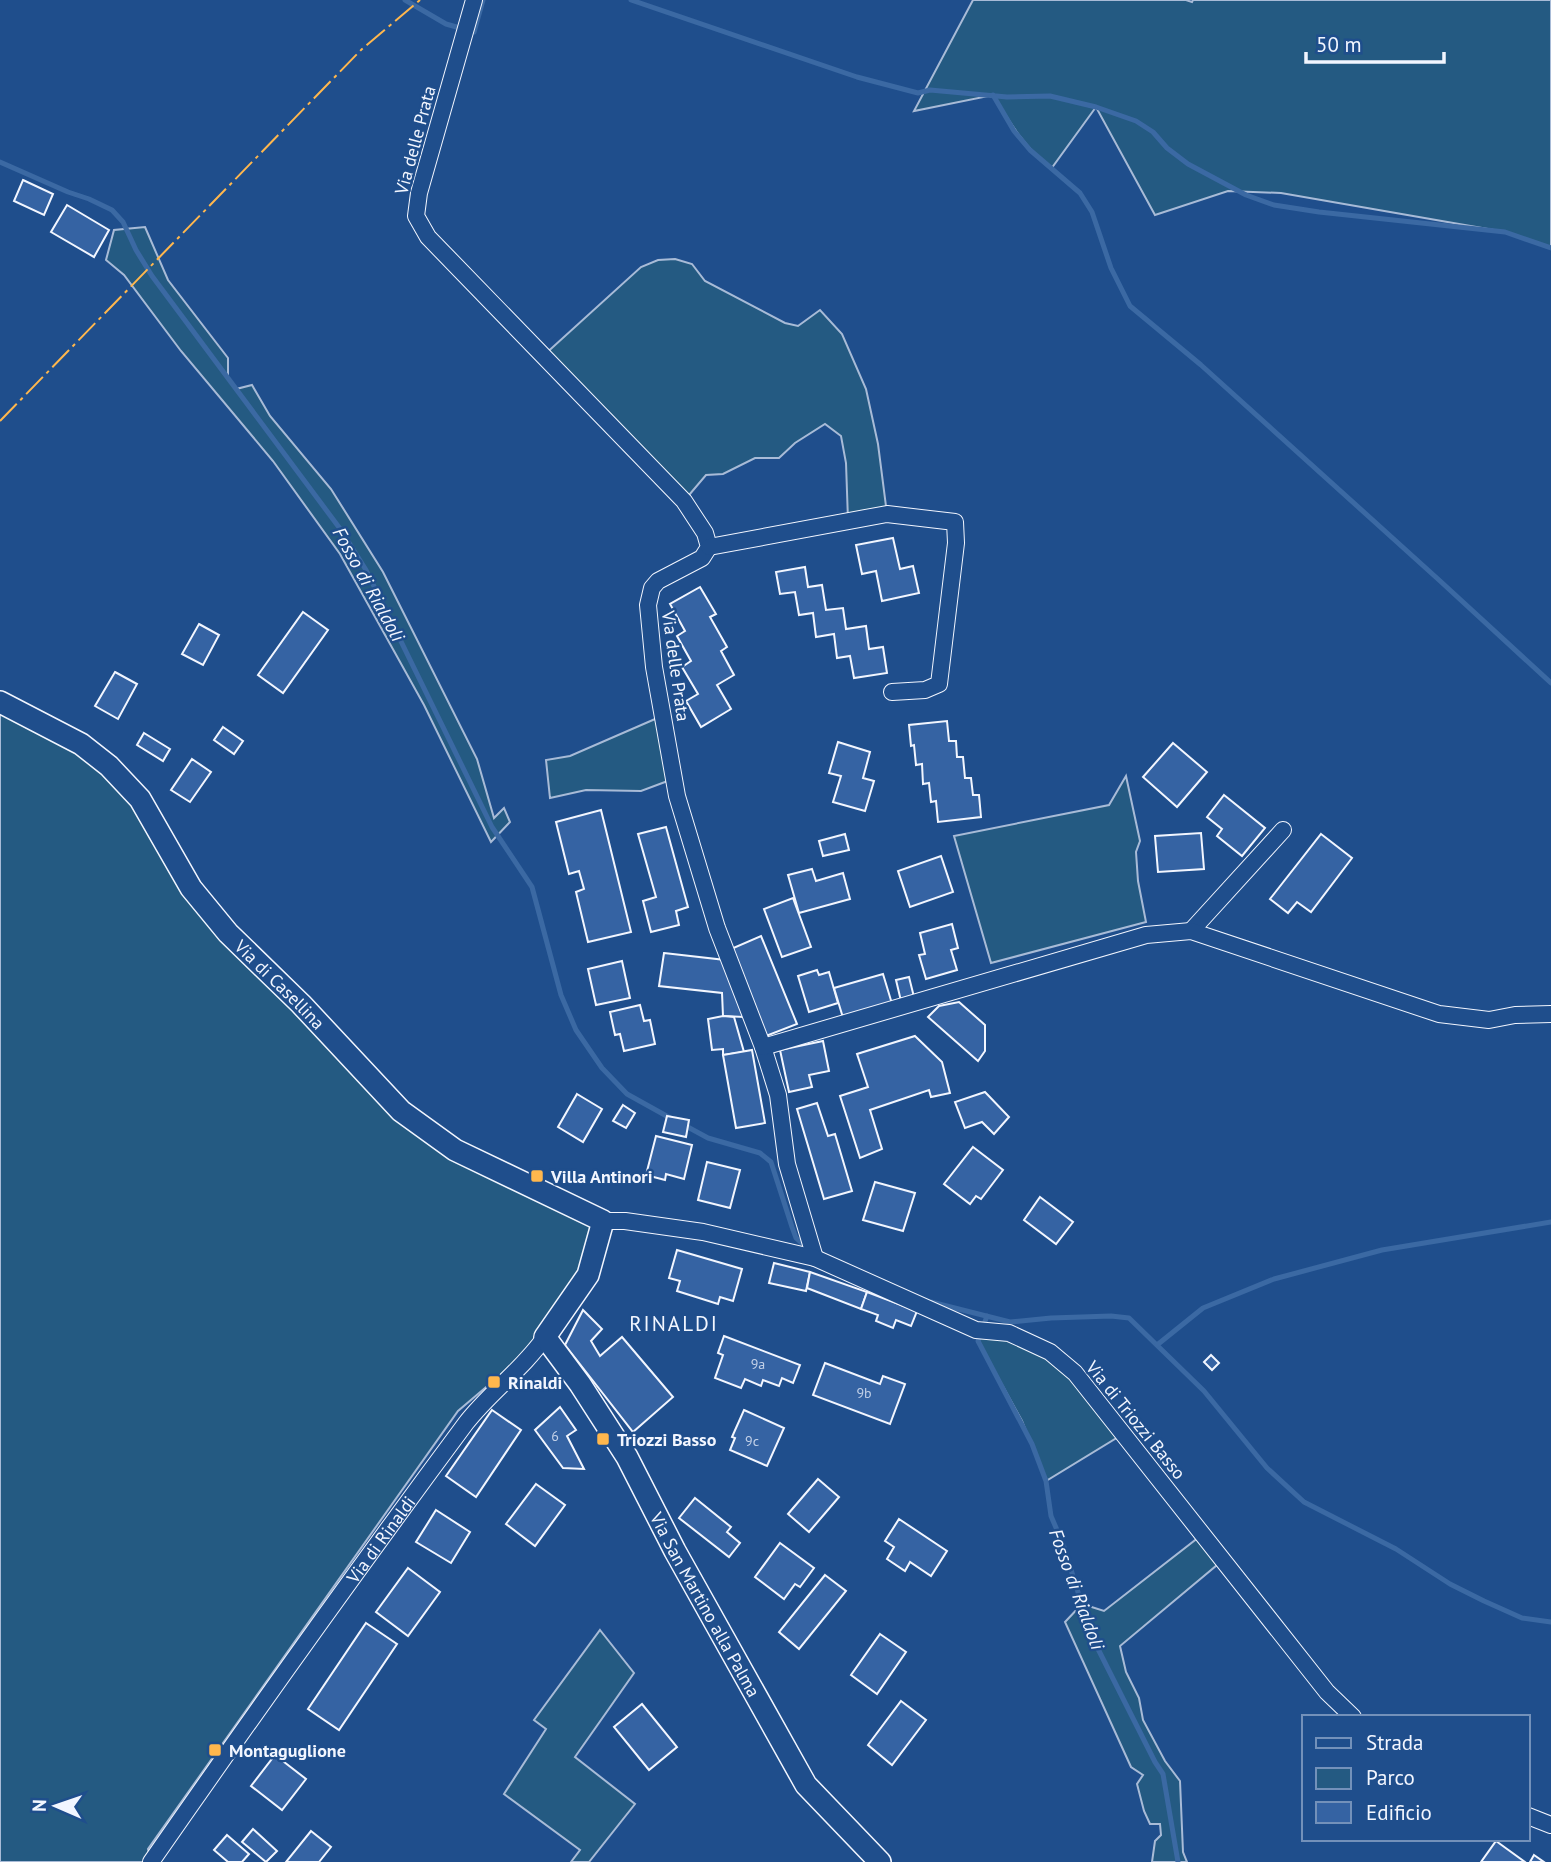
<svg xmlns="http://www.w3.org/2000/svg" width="1551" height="1862" viewBox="0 0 1551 1862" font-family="'PT Sans',sans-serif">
<rect width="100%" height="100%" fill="#1f4e8c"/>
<g fill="#245a82" stroke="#a8bbd7" stroke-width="2">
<path d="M973,0h213l6,2 1,-2h358v248l-46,-16 -224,-39 -53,-2 -73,24 -59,-108 -45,62c-28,-24 -39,-43 -58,-74l-79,16z"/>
<path d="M145,227l23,53 60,78v21l8,10 16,-4 18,31 61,73 52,83 94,187 17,59 10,-10 6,14 -19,20 -67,-137 -84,-151 -67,-93 -92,-110 -57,-76 -18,-15 8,-30z"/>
<path d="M675,259l17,5 13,17 80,42 13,3 22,-16 22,24 24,55 12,55 9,70 -39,6 -2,-57 -5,-27 -16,-12 -30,19 -16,15h-24l-32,16 -17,1 -22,26 -141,-145 98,-89 17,-7z"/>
<path d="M0,702l109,64 82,122 210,223 202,110 -15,54 -43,62 -87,74 -310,438 3,13h-151z"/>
<path d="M662,716l11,63 -32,12 -55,-1 -36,8 -4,-38 24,-4z"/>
<path d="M1126,776l14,65 -4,11 2,29 8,41 -155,41 -37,-127 155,-31z"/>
<path d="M976,1330l74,22 73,82 -77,47 -24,-60 -44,-80z"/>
<path d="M1203,1534l20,26 -103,86 6,26 13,26 4,22 22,41 15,20 3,71 4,10h-35l3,-21 6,-6 -1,-11h-10l-6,-13 -7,-27 6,-9 -12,-8 -66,-145 17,-18 22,7z"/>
<path d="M600,1630l34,43 -59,84 60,47 -46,58h-18l9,-12 -76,-56 42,-65 -12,-9z"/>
</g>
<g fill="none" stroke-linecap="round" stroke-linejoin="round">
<g stroke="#3b69a3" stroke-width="5">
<path d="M405,0l41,24 28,8 9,-32"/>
<path d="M631,0l226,77 61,16 12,-3 77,7 43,-1 46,11 40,14 17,11 14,16 21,16 58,31 28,10 45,7 186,20 46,16"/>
<path d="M993,95l21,36 16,19 50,43 12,19 19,56 19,38 71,59 238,215 112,103"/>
<path d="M0,162l68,30 21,7 23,11 11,12 13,28 16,26 189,254 25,40 126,257 40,60 29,108 15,35 26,38 25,26 45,25"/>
<path d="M684,1125l24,13 52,15 11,9 21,65 4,11 11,10"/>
<path d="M931,1302l79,20 41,-4 60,-2 18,2 75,73 63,77 37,34 92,47 54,35 34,17 38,17 29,4"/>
<path d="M987,1316l-9,25 54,103 14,37 5,35 12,28 29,93 63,125 8,12 15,88"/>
<path d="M1157,1345l46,-37 71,-29 108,-29 169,-28"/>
</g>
</g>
<g fill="#3563a3" stroke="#f2f6ff" stroke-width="2">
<path d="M23,180l30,14 -9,21 -30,-14z"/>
<path d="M67,205l42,25 -15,27 -43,-25z"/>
<path d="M893,538l7,31 13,-3 6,27 -37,8 -6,-30 -14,3 -6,-29z"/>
<path d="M805,567l3,20 14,-2 4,25 17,-2 3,21 20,-3 3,23 14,-2 4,26 -33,5 -4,-22 -13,2 -3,-24 -18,3 -3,-24 -14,2 -4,-23 -15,2 -4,-22z"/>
<path d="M700,587l16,27 -6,3 17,30 -6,4 13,24 -17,10 14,24 -30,18 -15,-26 12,-7 -16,-27 9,-6 -14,-25 8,-5 -15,-27z"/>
<path d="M303,612l25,18 -45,63 -25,-18z"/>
<path d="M199,624l20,11 -16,30 -21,-11z"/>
<path d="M115,672l22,12 -19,35 -23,-13z"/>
<path d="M947,721l2,20h7l1,16h6l2,21h6l2,17h6l2,22 -43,5 -2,-21 -5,1 -2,-19 -6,1 -1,-20 -6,1 -2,-20 -3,1 -2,-21z"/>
<path d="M223,727l20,14 -9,13 -20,-14z"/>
<path d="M144,733l26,16 -7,12 -26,-16z"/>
<path d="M838,742l32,10 -7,26 11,3 -9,30 -32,-9 8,-26 -12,-3z"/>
<path d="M1173,743l34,29 -30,35 -34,-30z"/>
<path d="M192,759l19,13 -21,30 -19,-12z"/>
<path d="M1224,795l41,33 -23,28 -25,-20 5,-7 -15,-12z"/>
<path d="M601,810l30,122 -43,10 -12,-50 8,-3 -5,-18 -10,3 -13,-52z"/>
<path d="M666,827l22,80 -12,4 3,14 -28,7 -8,-31 13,-4 -18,-63z"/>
<path d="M1201,833l3,36 -46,3 -3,-36z"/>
<path d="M845,834l4,16 -26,6 -4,-15z"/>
<path d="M1321,834l31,24 -41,54 -14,-10 -9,11 -18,-14z"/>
<path d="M941,856l12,36 -43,15 -12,-36z"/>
<path d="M812,869l4,12 27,-8 7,26 -51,14 -11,-38z"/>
<path d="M793,898l18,49 -29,10 -18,-48z"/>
<path d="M952,924l6,24 -7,2 6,20 -31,9 -7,-24 6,-1 -5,-21z"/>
<path d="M761,936l36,88 -31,12 -35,-87z"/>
<path d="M664,953l61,7 19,57 -21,-1 -1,-23 -63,-7z"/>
<path d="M622,961l8,37 -34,7 -8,-36z"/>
<path d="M817,970l2,5 10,-3 9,31 -29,9 -11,-36z"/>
<path d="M883,974l10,33 -49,14 -10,-33z"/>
<path d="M909,977l5,20 -13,4 -5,-21z"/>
<path d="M959,1002l26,23v26l-7,10 -50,-44 11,-11z"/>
<path d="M640,1005l4,16 6,-1 5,24 -31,7 -4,-17 -5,1 -5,-23z"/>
<path d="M723,1016l11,1 10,35 -21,3v-6l-11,1 -4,-31z"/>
<path d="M915,1036l27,26 8,31 -19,4 -2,-7 -59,20 12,39 -22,9 -20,-62 28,-9 -11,-33z"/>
<path d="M823,1041l6,30 -20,4 3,12 -23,5 -9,-42z"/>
<path d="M752,1050l13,73 -29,5 -13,-73z"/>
<path d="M985,1092l24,25 -15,17 -12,-12 -17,6 -10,-26z"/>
<path d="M577,1094l25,15 -19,33 -25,-15z"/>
<path d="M817,1103l11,33 7,-2 17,57 -28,8 -27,-90z"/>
<path d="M623,1105l12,8 -9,15 -13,-7z"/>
<path d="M667,1116l22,4 -3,17 -23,-5z"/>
<path d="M656,1136l36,9 -8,34 -18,-5 -1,6 -19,-5z"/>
<path d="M973,1147l30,23 -22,29 -5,-3 -6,8 -26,-20z"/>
<path d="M707,1162l33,8 -10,38 -32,-8z"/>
<path d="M875,1182l40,11 -12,38 -40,-11z"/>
<path d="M1040,1197l33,25 -17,22 -32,-24z"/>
<path d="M677,1250l65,19 -9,32 -13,-4 -2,7 -41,-13 3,-10 -11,-3z"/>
<path d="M774,1263l36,9 -4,19 -37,-8z"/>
<path d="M810,1272l57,20 -6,17 -54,-21z"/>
<path d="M867,1292l50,19 -6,15 -15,-6 -3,8 -17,-7 2,-6 -17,-6z"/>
<path d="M583,1310l19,19 -11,12 9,15 22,-19 51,60 -40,35 -68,-87z"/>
<path d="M724,1336l76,29 -7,18 -11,-5 -3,8 -16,-6 -2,6 -16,-7 -4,9 -26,-10 8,-23 -5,-2z"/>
<path d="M1211,1355l8,8 -7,7 -8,-8z"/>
<path d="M825,1363l55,21 3,-8 22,8 -15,40 -77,-29z"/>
<path d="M560,1407l16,23 -9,6 17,33 -21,-1 -28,-38z"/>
<path d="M492,1410l29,20 -45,67 -30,-21z"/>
<path d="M744,1410l40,18 -17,38 -37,-16 5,-12 -3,-1z"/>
<path d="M818,1479l21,18 -30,35 -21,-18z"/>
<path d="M536,1484l29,21 -30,41 -29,-22z"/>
<path d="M695,1498l36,29 -4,5 13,11 -11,14 -50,-39z"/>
<path d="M436,1510l34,22 -19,31 -35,-21z"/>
<path d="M899,1519l48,32 -16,25 -21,-14 -5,9 -18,-12 7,-12 -9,-6z"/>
<path d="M780,1543l34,25 -14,19 -5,-3 -11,15 -29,-22z"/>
<path d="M408,1568l32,24 -32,44 -32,-24z"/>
<path d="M825,1575l21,16 -47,58 -20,-17z"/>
<path d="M366,1623l31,21 -58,86 -31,-21z"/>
<path d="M880,1634l26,18 -29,42 -26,-19z"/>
<path d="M901,1701l25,19 -34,45 -24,-20z"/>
<path d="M642,1704l35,43 -28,23 -35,-43z"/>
<path d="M275,1755l31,24 -24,31 -31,-24z"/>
<path d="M253,1829l24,22 -11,11 -24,-20z"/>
<path d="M311,1831l20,16 -12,15h-33z"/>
<path d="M227,1835l22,19 -7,8h-14l-14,-12z"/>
<path d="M1496,1841l29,21h-44z"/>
<path d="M1534,1855l10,7h-14z"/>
</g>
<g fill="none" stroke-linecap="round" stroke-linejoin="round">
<defs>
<g id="minor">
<path d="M474,0l-55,193 -3,23 12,21 256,264 21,32 4,14 -7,11 -44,23 -6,7 -4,17 6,62 23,129 40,132 46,119 15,48 9,69 28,94"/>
<path d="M709,547l178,-33 68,8 1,21 -17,141 -14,6 -33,2"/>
<path d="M1191,931l92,-101"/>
<path d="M763,1047l383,-112 45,-4 248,83 50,6 26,-5 36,-1"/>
<path d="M603,1221h22l78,11 112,26 161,72 33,3 41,19 25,21 252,319 26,25"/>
<path d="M1528,1816l23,9"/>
<path id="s1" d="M151,1862c103,-148 208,-295 315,-439 24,-31 57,-54 79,-86"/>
</g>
<g id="tertiary">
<path id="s2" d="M0,702l81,42 28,22 31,33 51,89 37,45 73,71 100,107 54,39 148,71 -15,54 -43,62 35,47 47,73 48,94 131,234 74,77"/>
</g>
</defs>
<use href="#minor" stroke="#f2f6ff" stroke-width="18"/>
<use href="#tertiary" stroke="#f2f6ff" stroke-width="24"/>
<use href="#minor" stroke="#1f4e8c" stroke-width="16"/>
<use href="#tertiary" stroke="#1f4e8c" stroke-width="21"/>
<path stroke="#ffb74d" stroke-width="2" stroke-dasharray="24 5 3.5 5" stroke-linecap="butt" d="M0,421l362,-372 58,-49"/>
</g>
<g fill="#ffb74d" stroke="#1f4e8c" stroke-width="2.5">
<rect x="530" y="1169" width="14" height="14" rx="3.5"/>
<rect x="487" y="1375" width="14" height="14" rx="3.5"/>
<rect x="596" y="1432" width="14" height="14" rx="3.5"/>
<rect x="208" y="1743" width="14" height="14" rx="3.5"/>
</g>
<g text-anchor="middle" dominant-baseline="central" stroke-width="5" stroke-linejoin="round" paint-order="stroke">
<g font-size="14" fill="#c3d1e8">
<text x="758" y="1364">9a</text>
<text x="864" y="1393">9b</text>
<text x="555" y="1436">6</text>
<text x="752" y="1441">9c</text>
</g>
<g font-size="18" fill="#f2f6ff" stroke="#1f4e8c">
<text transform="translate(415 140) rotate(-75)">Via delle Prata</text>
<text transform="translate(676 666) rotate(82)">Via delle Prata</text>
<text stroke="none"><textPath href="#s2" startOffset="406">Via di Casellina</textPath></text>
<text transform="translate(1136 1420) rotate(51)">Via di Triozzi Basso</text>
<text stroke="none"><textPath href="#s1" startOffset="396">Via di Rinaldi</textPath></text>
<text stroke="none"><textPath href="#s2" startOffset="1256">Via San Martino alla Palma</textPath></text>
</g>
<g font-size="18" font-weight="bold" fill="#f2f6ff" stroke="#1f4e8c" text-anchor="start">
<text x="551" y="1176">Villa Antinori</text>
<text x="508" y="1382">Rinaldi</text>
<text x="617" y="1439">Triozzi Basso</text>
<text x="229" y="1750">Montaguglione</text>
</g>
<g font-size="19" font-style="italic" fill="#f2f6ff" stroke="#1f4e8c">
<text transform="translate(369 584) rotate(61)">Fosso di Rialdoli</text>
<text transform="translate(1077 1589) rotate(70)">Fosso di Rialdoli</text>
</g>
<g font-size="21" letter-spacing="2" fill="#f2f6ff" stroke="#1f4e8c">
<text x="674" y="1323">RINALDI</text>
</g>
</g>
<rect x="1302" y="1715" width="228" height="126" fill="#1f4e8c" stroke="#7391ba" stroke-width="2"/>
<rect x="1316" y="1738" width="35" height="10" fill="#1f4e8c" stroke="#7391ba" stroke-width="2"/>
<text x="1366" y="1750" font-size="21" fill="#f2f6ff">Strada</text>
<rect x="1316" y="1768" width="35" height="21" fill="#245a82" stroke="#7391ba" stroke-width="2"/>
<text x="1366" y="1785" font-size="21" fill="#f2f6ff">Parco</text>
<rect x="1316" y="1802" width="35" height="21" fill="#3563a3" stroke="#7391ba" stroke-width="2"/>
<text x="1366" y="1820" font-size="21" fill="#f2f6ff">Edificio</text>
<g transform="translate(56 1806) rotate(272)" stroke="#1f4e8c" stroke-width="5" paint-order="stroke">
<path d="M0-5L12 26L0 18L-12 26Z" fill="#f2f6ff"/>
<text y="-10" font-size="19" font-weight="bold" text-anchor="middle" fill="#f2f6ff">N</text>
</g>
<path d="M1306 52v10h138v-10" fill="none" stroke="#f2f6ff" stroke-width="3.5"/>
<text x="1316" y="52" font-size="21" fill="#f2f6ff" stroke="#1f4e8c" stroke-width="5" paint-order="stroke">50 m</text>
</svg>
